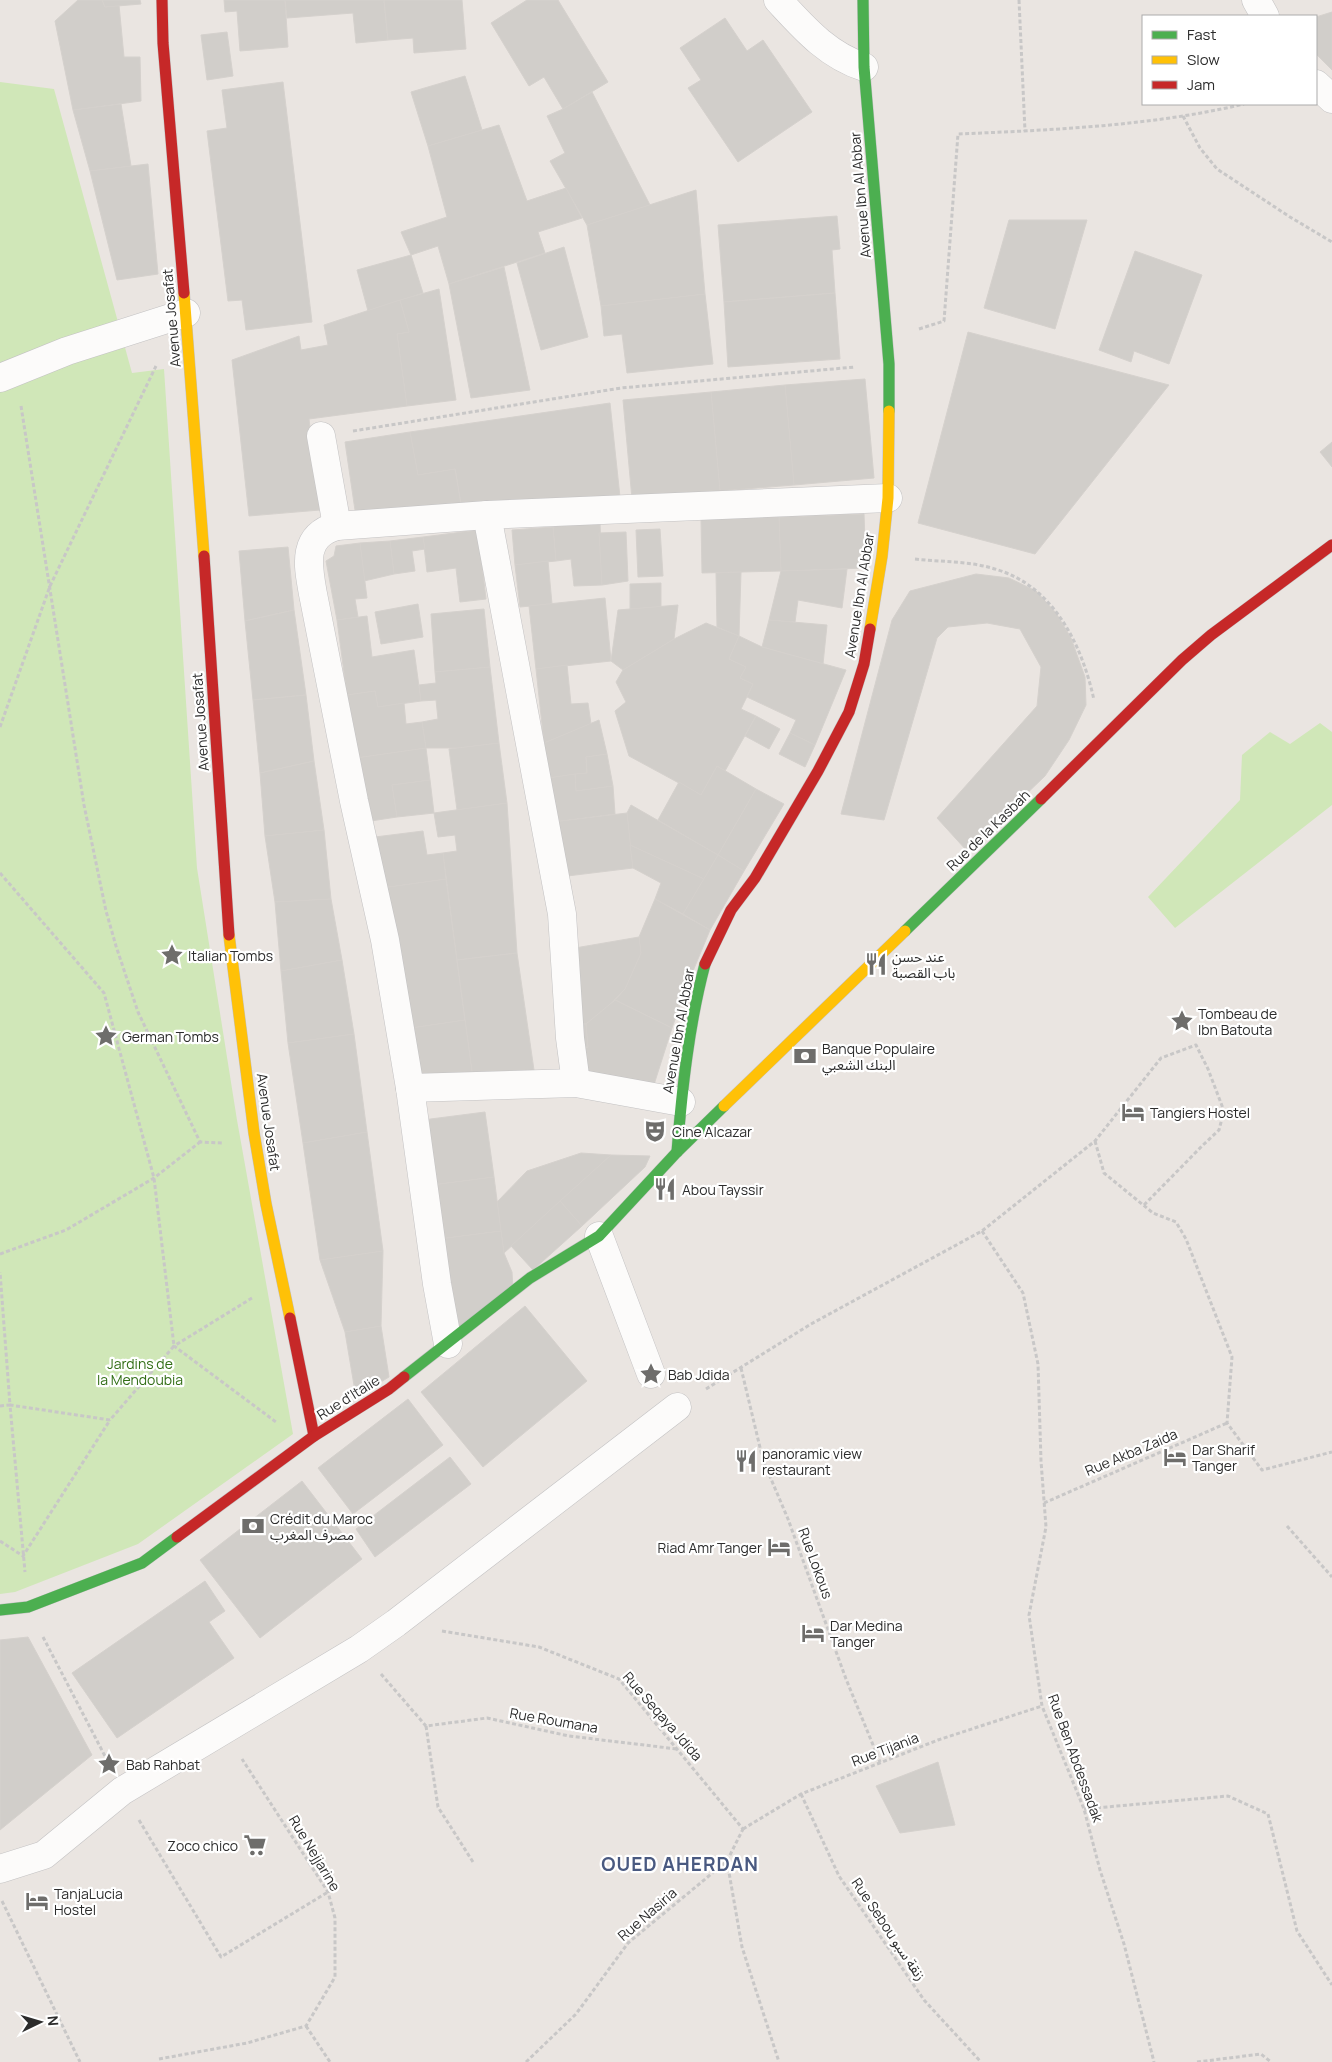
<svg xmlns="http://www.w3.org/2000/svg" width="1332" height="2062" viewBox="0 0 1332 2062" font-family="Manrope,'Noto Sans Arabic',sans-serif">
<rect width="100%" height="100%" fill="#eae5e1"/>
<g fill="#d0e7b8">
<path d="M0,82l54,7 78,284 32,-4 33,499 40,252 56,314 -155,110 -123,48 -15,2z"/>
<path d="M1320,723l12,9v73l-157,123 -27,-31 92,-97 2,-45 28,-23 20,12z"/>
</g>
<g fill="#d1ceca" stroke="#d5d1cd">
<path d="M78,0h24l3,7 14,-2 5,52h16l1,44 -68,9 -18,-89z"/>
<path d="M102,0h38l1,4 -36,3z"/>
<path d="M224,0h61l3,47 -48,4 -3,-40 -12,1z"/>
<path d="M285,0h99l4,40 -32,3 -3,-30 -66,5z"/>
<path d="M384,0h78l4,49 -52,4 -1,-15 -25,2z"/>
<path d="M527,0h31l50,82 -45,27 -19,-32 -15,9 -38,-63z"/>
<path d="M1332,12v58l-16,-16v-37z"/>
<path d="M725,18l22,33 16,-11 49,72 -74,50 -50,-74 13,-8 -21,-32z"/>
<path d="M227,32l6,44 -26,4 -6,-45z"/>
<path d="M465,76l17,54 -54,16 -17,-54z"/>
<path d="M283,82l29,240 -66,8 -4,-30 -14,1 -21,-170 20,-3 -5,-38z"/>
<path d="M592,92l58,113 -63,20 -37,-64 15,-8 -18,-37 16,-7z"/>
<path d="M121,104l10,62 -41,5 -17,-61z"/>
<path d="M499,125l28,76 39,-13 16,30 -44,14 7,21 -96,31 -11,-38 -27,9 -10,-23 46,-15 -19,-71z"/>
<path d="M148,164l10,110 -41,6 -27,-109z"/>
<path d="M696,190l9,104 -104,12 -14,-81z"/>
<path d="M837,216l3,33 -8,1 3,43 -111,9 -6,-77z"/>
<path d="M1009,220h78l-32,109 -71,-21z"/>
<path d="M564,247l24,90 -47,13 -24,-87z"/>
<path d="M1135,251l67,24 -33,89 -35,-13 -3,11 -32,-12z"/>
<path d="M411,255l12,38 -55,18 -11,-41z"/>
<path d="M504,267l26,123 -59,8 -22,-114z"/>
<path d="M439,289l17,111 -49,6 -10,-72 12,-2 -9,-32z"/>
<path d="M835,293l5,66 -112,8 -4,-65z"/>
<path d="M705,294l8,70 -86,9 -5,-39 -18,2 -3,-30z"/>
<path d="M400,300l9,32 -12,2 10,72 -98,13 11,91 -71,6 -17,-156 67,-24 2,14 27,-5 -4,-20z"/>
<path d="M968,332l201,53 -134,169 -117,-31z"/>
<path d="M865,379l9,99 -80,7 -9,-100z"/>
<path d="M785,385l9,100 -74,6 -9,-99z"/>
<path d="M711,392l9,99 -88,8 -9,-99z"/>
<path d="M610,403l10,94 -158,13 -7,-41 -37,6 -8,-43z"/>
<path d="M410,432l8,43 37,-6 7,41 -106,7 -11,-75z"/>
<path d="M1332,442v25l-12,-15z"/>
<path d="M864,514l2,54 -85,3 -2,-54z"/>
<path d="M779,517l2,54 -79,2 -1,-54z"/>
<path d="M600,522l2,63 -28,1 -3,-27 -15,2 -3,-34z"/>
<path d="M553,527l3,34 -41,4 -3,-35z"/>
<path d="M660,529l3,47 -25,1 -2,-47z"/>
<path d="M478,530l8,69 -26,3 -4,-34 -29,4 -4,-35z"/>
<path d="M626,532l2,49 -26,4 -3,-52z"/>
<path d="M423,537l2,12 -13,2 3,20 -21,3 -4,-33z"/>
<path d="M390,541l4,33 -30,7 -4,-38z"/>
<path d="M360,543l7,55 -12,1 3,18 -21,3 -11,-59 8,-5 2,-10z"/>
<path d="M288,547l6,63 -49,11 -6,-70z"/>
<path d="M548,561l4,43 -32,3 -5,-42z"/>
<path d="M847,569l-5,39 -44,-8 -3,22 -26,-2 12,-49z"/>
<path d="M741,572l-2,64 -22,-9 -1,-54z"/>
<path d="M976,574l33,4 27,13 20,22 15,25 14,39 1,28 -17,35 -24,36 -78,75 -30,-33 100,-112 4,-39 -21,-38 -33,-6 -39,4 -11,11 -53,182 -43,-6 51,-194 18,-29z"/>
<path d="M661,583v24l-31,2v-25z"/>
<path d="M605,598l6,63 -75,8 -7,-63z"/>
<path d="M418,604l5,33 -42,7 -6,-32z"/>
<path d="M678,605l-4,34 -51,31 -12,-9 7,-51z"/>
<path d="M484,609l6,58 -55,5 -4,-58z"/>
<path d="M294,610l12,85 -53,5 -8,-79z"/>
<path d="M367,616l5,41 42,-7 7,51 -43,6 -3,-16 -28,4 -10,-75z"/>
<path d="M769,620l58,5 -4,39 -61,-17z"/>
<path d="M706,623l33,13 -10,23 17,8 -6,11 13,6 -12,25 15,7 -31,55 -8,-5 -16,29 -72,-39 -14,-45 11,-9 -10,-20 7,-12 51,-31z"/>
<path d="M739,636l23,11 84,23 -31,75 -25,-12 6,-13 -49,-23 6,-13 -13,-6 6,-11 -17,-8z"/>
<path d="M567,665l4,39 17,-1 3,21 -47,19 -8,-74z"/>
<path d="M490,667l9,76 -40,5h-33l-4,-26 16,-3 -2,-19 -15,1 -2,-16 17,-2 -1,-11z"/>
<path d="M375,691l3,16 26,-4 2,21 16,-2 4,26 -70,10 -9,-63z"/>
<path d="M306,695l8,66 -54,12 -7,-73z"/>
<path d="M756,716l24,13 -11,20 -24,-13z"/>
<path d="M599,720l8,34 -21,3 1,16 -39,5 -4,-35z"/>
<path d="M790,733l25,12 -10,22 -26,-13z"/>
<path d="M499,743l8,60 -50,7 -8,-61z"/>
<path d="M426,748l4,32 -38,5 5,32 -33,5 -8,-64z"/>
<path d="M607,754l6,32 -37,5 -1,-17 12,-1 -1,-16z"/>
<path d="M314,761l10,69 -59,6 -5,-63z"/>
<path d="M717,766l39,23 -38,66 -60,-35 21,-38 22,13z"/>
<path d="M575,774l1,17 37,-5 2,28 -62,8 -5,-44z"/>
<path d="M430,780l4,33 -37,4 -5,-32z"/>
<path d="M756,789l28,15 -40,67 -26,-16z"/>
<path d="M507,803l10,150 -60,7 -14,-107 14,-2 -2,-16 -17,2 -4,-24z"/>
<path d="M631,805l87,50 -14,24 -74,-34 -3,-32z"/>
<path d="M627,813l6,55 -74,9 -6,-55z"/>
<path d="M324,830l7,69 -56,3 -10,-66z"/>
<path d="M423,831l4,24 16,-2 3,26 -64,9 -7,-51z"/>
<path d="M630,845l74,34 -21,35 -28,-15 6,-16 -28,-15z"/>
<path d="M718,855l26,16 -34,59 -27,-16z"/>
<path d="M446,879l19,141 -54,8 -29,-140z"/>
<path d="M331,899l11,61 -61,11 -6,-69z"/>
<path d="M655,899l55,31 -24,58 -14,40 -57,-28 10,-11 16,-36 -2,-16z"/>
<path d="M639,937l2,16 -16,36 -24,24 -15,11h-5l-6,-76z"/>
<path d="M517,953l17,117 -61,9 -16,-119z"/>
<path d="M342,960l12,74 -66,9 -7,-72z"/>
<path d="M615,1000l57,28 -21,66 -73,-16v-31h10l-2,-23z"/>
<path d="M465,1020l8,59 -55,7 -7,-58z"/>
<path d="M581,1024h5l2,23h-10z"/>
<path d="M354,1034l13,98 -64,11 -15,-100z"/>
<path d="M485,1112l9,65 -70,9 -9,-65z"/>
<path d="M367,1132l16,119 -63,9 -17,-117z"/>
<path d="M581,1153l30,2 -107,98 -7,-51 30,-31z"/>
<path d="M611,1155l39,1 -5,11 -63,59 -22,-25z"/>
<path d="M494,1177l7,54 -70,9 -7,-54z"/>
<path d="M560,1201l22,25 -49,44 -22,-24z"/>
<path d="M501,1231l3,22 8,19 1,17 -65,50 -17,-99z"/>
<path d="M383,1251l-2,75 -36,6 -25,-72z"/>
<path d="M525,1306l62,75 -104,86 -62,-75z"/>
<path d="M381,1326l8,51 -33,20 -11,-65z"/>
<path d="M408,1399l35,46 -90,69 -35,-46z"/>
<path d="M450,1457l21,27 -96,73 -19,-28z"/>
<path d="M302,1481l60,78 -102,79 -60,-78z"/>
<path d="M205,1581l20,30 -16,11 25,36 -117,80 -45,-65z"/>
<path d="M28,1637l64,118 -92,75v-190z"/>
<path d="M938,1762l17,63 -55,8 -24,-47z"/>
</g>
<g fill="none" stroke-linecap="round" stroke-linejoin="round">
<defs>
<g id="street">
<path d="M778,0c26,28 49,55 86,67"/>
<path d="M1256,0l9,16"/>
<path d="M1316,84l16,15"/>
<path d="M0,378l67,-27 119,-38"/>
<path d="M321,436l16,90"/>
<path d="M487,515l75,399 8,124 6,45"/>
<path d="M410,1088l166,-5 105,19"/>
<path d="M599,1236l52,138"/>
<path d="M448,1344l-11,-60 -27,-196 -25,-148 -31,-139 -41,-207c-5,-28 -12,-58 24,-68l150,-11 401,-17"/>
<path d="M0,1869l44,-14 78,-64 237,-142 37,-26 281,-216"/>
</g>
<g id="fast">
<path d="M863,0l1,67 25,297v47"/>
<path d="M905,931l136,-132"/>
<path d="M677,1152c5,-63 12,-128 28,-188"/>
<path d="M404,1377l126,-99 69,-42 78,-84 47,-46"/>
<path d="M0,1610l28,-3 114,-44 35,-26"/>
</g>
<g id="slow">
<path d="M184,293l20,263"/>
<path d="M870,629l12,-73 6,-58 1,-87"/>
<path d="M229,935l25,198 12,71 24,114"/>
<path d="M724,1106l181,-175"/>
</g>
<g id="jam">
<path d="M162,0l1,43 21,250"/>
<path d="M204,556l25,379"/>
<path d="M1041,799l141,-139 29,-25 121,-90"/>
<path d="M705,964l26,-54 24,-32 63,-107 31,-59 15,-48 6,-35"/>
<path d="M290,1318l24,118"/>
<path d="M177,1537l137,-101 75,-47 15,-12"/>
</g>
</defs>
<use href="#street" stroke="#c3c2c3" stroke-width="29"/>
<use href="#fast" stroke="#c3c2c3" stroke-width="12"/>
<use href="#slow" stroke="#c3c2c3" stroke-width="12"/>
<use href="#jam" stroke="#c3c2c3" stroke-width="12"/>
<g stroke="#c8c7c7" stroke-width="3" stroke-dasharray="4 2.5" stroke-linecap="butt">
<path d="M1019,0l6,131"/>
<path d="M1183,116l17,32 17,21 73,48 42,25"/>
<path d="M919,329l25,-8 14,-187c94,-4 194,-8 286,-30"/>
<path d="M21,406l63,399 22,106 10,35 22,66 62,130 22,1"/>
<path d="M353,431l268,-43 234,-21"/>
<path d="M915,559c27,3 55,2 80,10 59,17 87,76 99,131"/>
<path d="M0,727l50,-141 106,-220"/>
<path d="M0,873l104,120 50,185 20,168 -64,74 -100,-15 -10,-133"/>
<path d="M1095,1141l9,32 49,40 23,9 10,17 46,118 -5,66 35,47 70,-18"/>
<path d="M982,1231l41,62 15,71 3,97 5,66 -17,88 13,91 42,103 16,61 24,74 30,118"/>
<path d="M0,1254l66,-24 88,-52 46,-36"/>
<path d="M252,1298l-78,48 102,76"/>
<path d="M741,1368l22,92 25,59 58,160 34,83"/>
<path d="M706,1389l105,-65 171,-93 113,-90 66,-83 35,-13 12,24 16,42 -5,19 -16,15 -59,60"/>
<path d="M0,1406l10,-1 15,167"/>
<path d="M1044,1503l183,-80"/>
<path d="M1287,1526l45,51"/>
<path d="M0,1541l23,15 87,-136"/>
<path d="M442,1631l97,16 80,32 124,150"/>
<path d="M43,1637l64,123"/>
<path d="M381,1674l45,52 61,-8 82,18 108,13"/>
<path d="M426,1726l12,81 35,55"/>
<path d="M801,1794l38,82 85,124 57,62"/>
<path d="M1084,1809l144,-13 40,18 29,117 35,54"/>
<path d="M139,1820l82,137 107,-65"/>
<path d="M743,1829l58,-35 137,-54 104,-34"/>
<path d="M727,1861l15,86 37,115"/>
<path d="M2,1901l78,161"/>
<path d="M306,2026l24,36"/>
<path d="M159,2059l88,-16 59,-17 29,-49v-59l-7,-26 -86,-133"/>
<path d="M526,2062l50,-48 52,-71 99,-82 16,-32"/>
<path d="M1197,2062l64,-8 10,8"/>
</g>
<use href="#street" stroke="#fcfbfa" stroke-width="28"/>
<use href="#fast" stroke="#4caf50" stroke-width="11"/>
<use href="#slow" stroke="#ffc107" stroke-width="11"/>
<use href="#jam" stroke="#c62828" stroke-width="11"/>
</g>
<defs>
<symbol id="sight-bare" viewBox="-9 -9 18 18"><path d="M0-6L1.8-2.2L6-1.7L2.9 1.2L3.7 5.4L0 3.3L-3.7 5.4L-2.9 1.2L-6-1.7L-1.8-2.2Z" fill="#6e6d6b" stroke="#fff" stroke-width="2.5" paint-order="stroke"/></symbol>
<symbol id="restaurant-bare" viewBox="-9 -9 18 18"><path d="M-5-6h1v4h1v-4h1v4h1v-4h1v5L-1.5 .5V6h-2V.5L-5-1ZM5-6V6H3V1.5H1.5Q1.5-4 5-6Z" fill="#6e6d6b" stroke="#fff" stroke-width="2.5" paint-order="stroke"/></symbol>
<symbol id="bank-bare" viewBox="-9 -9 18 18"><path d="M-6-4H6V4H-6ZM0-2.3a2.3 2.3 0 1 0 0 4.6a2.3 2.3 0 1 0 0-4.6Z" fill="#6e6d6b" stroke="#fff" stroke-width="2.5" paint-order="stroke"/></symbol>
<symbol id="hotel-bare" viewBox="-9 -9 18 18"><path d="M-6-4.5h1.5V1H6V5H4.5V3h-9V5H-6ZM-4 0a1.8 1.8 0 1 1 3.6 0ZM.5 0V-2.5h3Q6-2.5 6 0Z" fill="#6e6d6b" stroke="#fff" stroke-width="2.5" paint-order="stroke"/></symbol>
<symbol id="theatre-bare" viewBox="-9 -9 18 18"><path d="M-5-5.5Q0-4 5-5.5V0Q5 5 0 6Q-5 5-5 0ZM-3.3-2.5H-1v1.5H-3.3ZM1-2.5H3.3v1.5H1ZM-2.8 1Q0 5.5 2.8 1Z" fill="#6e6d6b" stroke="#fff" stroke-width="2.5" paint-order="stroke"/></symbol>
<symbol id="supermarket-bare" viewBox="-9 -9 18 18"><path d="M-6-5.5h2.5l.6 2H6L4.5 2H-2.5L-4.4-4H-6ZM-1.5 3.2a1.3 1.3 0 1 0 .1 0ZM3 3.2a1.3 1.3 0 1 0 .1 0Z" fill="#6e6d6b" stroke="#fff" stroke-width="2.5" paint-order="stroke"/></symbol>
</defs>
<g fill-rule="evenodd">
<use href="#sight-bare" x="156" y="939" width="32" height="32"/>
<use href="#restaurant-bare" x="860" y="948" width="32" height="32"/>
<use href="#sight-bare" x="1166" y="1005" width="32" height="32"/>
<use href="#sight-bare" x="90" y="1020" width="32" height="32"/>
<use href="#bank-bare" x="789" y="1040" width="32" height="32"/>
<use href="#hotel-bare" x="1117" y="1096" width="32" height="32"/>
<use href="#theatre-bare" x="639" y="1115" width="32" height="32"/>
<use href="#restaurant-bare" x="649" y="1173" width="32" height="32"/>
<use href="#sight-bare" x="635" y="1358" width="32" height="32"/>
<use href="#hotel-bare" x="1159" y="1441" width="32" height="32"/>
<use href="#restaurant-bare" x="730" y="1445" width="32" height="32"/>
<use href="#bank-bare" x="237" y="1510" width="32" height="32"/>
<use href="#hotel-bare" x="763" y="1531" width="32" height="32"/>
<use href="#hotel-bare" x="797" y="1617" width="32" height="32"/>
<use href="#sight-bare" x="93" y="1748" width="32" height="32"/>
<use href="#supermarket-bare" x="239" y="1829" width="32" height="32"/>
<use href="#hotel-bare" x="21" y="1885" width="32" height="32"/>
</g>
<g text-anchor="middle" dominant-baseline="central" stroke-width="4.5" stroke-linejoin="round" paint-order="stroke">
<g font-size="14" fill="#2c2c2c" stroke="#fff">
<text transform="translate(860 195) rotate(-95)">Avenue Ibn Al Abbar</text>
<text transform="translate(171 318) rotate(-95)">Avenue Josafat</text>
<text transform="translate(859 595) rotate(-81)">Avenue Ibn Al Abbar</text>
<text transform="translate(200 722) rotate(-94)">Avenue Josafat</text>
<text transform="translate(988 830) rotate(-44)">Rue de la Kasbah</text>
<text transform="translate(678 1031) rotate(-80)">Avenue Ibn Al Abbar</text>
<text transform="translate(269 1122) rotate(82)">Avenue Josafat</text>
<text transform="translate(348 1397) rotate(-32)">Rue d'Italie</text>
<text transform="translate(1131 1452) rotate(-23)">Rue Akba Zaida</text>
<text transform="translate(816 1563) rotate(70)">Rue Lokous</text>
<text transform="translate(663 1716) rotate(49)">Rue Seqaya Jdida</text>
<text transform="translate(554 1720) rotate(10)">Rue Roumana</text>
<text transform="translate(885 1749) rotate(-21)">Rue Tijania</text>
<text transform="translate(1076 1758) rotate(70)">Rue Ben Abdessadak</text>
<text transform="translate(315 1853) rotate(59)">Rue Nejjarine</text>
<text transform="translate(647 1914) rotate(-41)">Rue Nasiria</text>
<text transform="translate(889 1929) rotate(56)">Rue Sebou زنقة سبو</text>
</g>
<g font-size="14" fill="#2c2c2c" stroke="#fff" text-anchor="start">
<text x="188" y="955">Italian Tombs</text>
<text x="892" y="956">عند حسن<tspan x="892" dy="16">باب القصبة</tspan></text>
<text x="1198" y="1013">Tombeau de<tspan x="1198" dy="16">Ibn Batouta</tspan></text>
<text x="122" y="1036">German Tombs</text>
<text x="822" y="1048">Banque Populaire<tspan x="822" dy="16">البنك الشعبي</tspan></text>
<text x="1150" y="1112">Tangiers Hostel</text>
<text x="672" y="1131">Cine Alcazar</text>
<text x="682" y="1189">Abou Tayssir</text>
<text x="668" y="1374">Bab Jdida</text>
<text x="1192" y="1449">Dar Sharif<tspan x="1192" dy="16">Tanger</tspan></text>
<text x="762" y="1453">panoramic view<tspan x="762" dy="16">restaurant</tspan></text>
<text x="270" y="1518">Crédit du Maroc<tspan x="270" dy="16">مصرف المغرب</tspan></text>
<text x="762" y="1547" text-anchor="end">Riad Amr Tanger</text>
<text x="830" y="1625">Dar Medina<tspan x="830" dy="16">Tanger</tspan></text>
<text x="126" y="1764">Bab Rahbat</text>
<text x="238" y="1845" text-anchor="end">Zoco chico</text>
<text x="54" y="1893">TanjaLucia<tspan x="54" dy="16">Hostel</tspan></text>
</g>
<g font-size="14" fill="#326e16" stroke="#fff">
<text x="140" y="1363">Jardins de<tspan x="140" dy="16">la Mendoubia</tspan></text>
</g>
<g font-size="19" font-weight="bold" letter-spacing="1" fill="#495980" stroke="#fff">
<text x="680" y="1864">OUED AHERDAN</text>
</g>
</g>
<rect x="1142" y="15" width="175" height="90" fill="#ffffff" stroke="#ababab"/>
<rect x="1152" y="31" width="25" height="8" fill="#4caf50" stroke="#ababab"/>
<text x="1187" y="40" font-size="15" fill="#2c2c2c">Fast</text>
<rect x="1152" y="56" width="25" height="8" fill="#ffc107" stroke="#ababab"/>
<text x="1187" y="65" font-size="15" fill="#2c2c2c">Slow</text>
<rect x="1152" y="81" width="25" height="8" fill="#c62828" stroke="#ababab"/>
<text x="1187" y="90" font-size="15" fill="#2c2c2c">Jam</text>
<g transform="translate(40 2022) rotate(85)" stroke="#ffffff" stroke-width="4" paint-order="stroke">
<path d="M0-4L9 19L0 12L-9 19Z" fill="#2c2c2c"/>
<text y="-8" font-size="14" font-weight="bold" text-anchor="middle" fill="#2c2c2c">N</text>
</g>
</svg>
